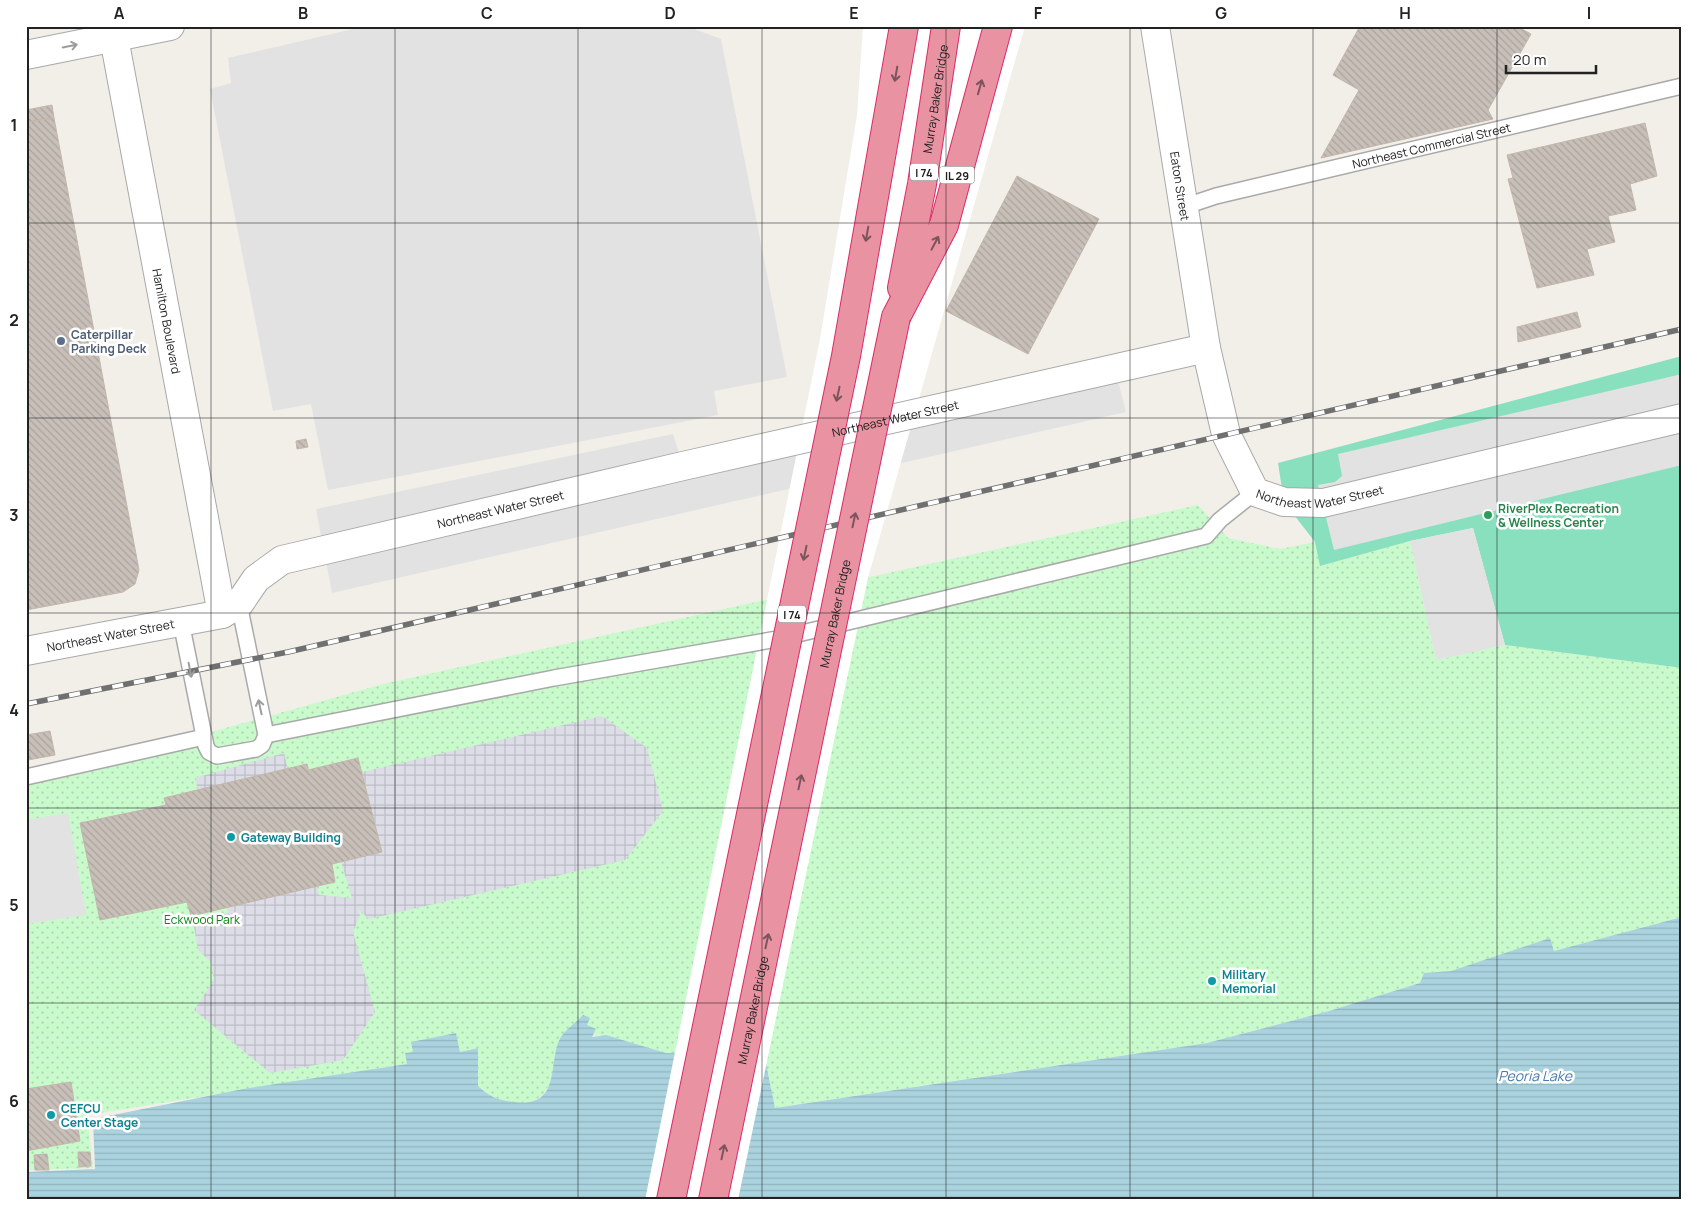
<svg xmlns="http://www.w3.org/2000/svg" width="1708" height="1226" viewBox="0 0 1708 1226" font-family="Manrope,sans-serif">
<defs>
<pattern id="park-dots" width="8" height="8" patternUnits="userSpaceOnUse" patternTransform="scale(1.25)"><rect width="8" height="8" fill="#c8facc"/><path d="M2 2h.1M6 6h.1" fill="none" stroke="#acd6af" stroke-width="1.8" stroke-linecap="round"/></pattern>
<pattern id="plaza-grid" width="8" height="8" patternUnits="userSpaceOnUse" patternTransform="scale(1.25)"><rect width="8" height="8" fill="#dddde8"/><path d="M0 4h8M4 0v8" fill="none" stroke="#bdbdc7"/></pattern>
<pattern id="water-rules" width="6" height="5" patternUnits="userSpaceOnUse" patternTransform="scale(1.25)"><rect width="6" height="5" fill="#aad3df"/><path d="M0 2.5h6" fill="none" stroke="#92b5bf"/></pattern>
<pattern id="building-back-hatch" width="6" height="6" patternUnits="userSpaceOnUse" patternTransform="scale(1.25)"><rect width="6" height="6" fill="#c7bfb8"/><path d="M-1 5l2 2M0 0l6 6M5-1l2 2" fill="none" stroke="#aba49e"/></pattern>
</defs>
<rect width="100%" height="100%" fill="#f2efe9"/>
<path fill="url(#park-dots)" d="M1198,505l30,33 52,11 35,-7 6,24 89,-25 26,119 69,-15 177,23v249l-128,34 -4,-12 -99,32 -26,2 -5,10 -91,28 -122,32 -433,65 -10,-54 -98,-1 -60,-18 -45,2 -11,47 -8,12 -14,8 -31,-4 -19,-14v-38l-18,4 -4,-18 -43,18 -6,12 -320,51 6,53 -67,2v-386l357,-100z"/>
<path fill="#88e0be" d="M1682,356v312l-177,-23 -32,-117 -63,13 -90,25 -5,-24 -31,-40 -6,-39z"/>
<g fill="#e2e2e2">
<path d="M366,26h320l35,13 66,338 -73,14 4,24 -390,75 -17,-86 -38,7 -63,-322 21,-6 -3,-25z"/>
<path d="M1115,369l11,43 -794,181 -16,-84 357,-75 10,32z"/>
<path d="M1682,374v91l-348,85 -16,-65 17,-3 7,-6 -4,-22z"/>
<path d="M1473,528l32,117 -69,15 -26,-119z"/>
<path d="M68,813l18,102 -60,9v-104z"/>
</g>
<path fill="url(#plaza-grid)" d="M602,716l45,32 16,63 -38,49 -256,59 -12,-11 3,7 -7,17 22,80 -32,48 -73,13 -76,-63 20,-30 -3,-18 -13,-12 -5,-29 35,-8 -33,-135 89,-25 35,142 33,3 -11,-36 41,-11 -20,-79z"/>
<path fill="url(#water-rules)" d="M1682,917v283h-1656v-28l69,-3 -2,-50 150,-30 164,-25 -2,-11 8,-1 -2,-10 45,-9 4,19 18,-4v38c12,11 21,15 37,16 48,6 32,-42 46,-65 5,-8 16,-15 22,-22l7,3 -3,7 9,4 -4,8 14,-2 60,18 98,1 11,54 432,-65 122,-32 91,-28 4,-10 27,-2 99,-33 4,13z"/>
<path fill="#fff" d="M863,26h162l-157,552 -130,622h-93l175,-861 37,-224z"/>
<g fill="url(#building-back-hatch)" stroke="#c4b6ab">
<path d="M1360,26h156l15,8 -43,76 5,9 -172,39 38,-68 -26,-15z"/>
<path d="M52,105l2,13 -27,4 -1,-12z"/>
<path d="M26,118l1,4 27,-4 85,452 -4,14 -12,8 -97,18z"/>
<path d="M1645,123l12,53 -27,8 6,26 -28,6 7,26 -28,7 7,26 -57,13 -29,-109 5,-1 -6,-23z"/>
<path d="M1017,176l82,43 -71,135 -82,-43z"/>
<path d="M1577,312l4,15 -63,15 -1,-15z"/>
<path d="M306,439l2,8 -11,2 -1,-8z"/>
<path d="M50,731l5,24 -27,5 -2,-25z"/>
<path d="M358,758l24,94 -50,12 3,18 -144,34 -4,-14 -87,18 -20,-97 86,-18 -2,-7 58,-14 85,-20 1,6z"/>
<path d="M71,1082l9,59 -54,10v-62z"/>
<path d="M78,1152h12l1,14 -12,1z"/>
<path d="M47,1154l2,16h-14l-1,-15z"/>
</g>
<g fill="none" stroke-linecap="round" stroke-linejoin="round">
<defs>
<g id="service">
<path id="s1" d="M1183,207l33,-11 466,-110"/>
<path d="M181,622l25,124 3,6 8,4 39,-7 6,-4 4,-10 -27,-131"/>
<path d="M266,735l288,-57 223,-39 429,-103 14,-16 35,-28"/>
<path d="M26,777l178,-40"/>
</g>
<g id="minor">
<path id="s2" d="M1155,26l51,322 20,86 29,58 29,10 39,1 359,-85"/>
<path id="s3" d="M114,38l108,576"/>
<path id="s4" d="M26,651l196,-37 17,-10 17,-25 26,-19 401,-94 523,-118"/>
</g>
<path id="tertiary" d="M26,55l144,-29"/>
<g id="motorway">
<path id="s5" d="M902,288l20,-104 24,-158"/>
<path d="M896,317l48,-92 54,-199"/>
</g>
</defs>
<use href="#service" stroke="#a9a9a9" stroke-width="18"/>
<use href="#minor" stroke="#a9a9a9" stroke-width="30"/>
<use href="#tertiary" stroke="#a9a9a9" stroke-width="30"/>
<use href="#motorway" stroke="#dc2a67" stroke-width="30"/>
<use href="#service" stroke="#fff" stroke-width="15"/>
<use href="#minor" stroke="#fff" stroke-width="28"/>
<use href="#tertiary" stroke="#fff" stroke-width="28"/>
<use href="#motorway" stroke="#e892a2" stroke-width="28"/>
<defs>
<path id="rail" d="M26,704l262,-52 1394,-323"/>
</defs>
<use href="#rail" stroke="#707070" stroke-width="5.5"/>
<use href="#rail" stroke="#fff" stroke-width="4" stroke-dasharray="11" stroke-linecap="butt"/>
<defs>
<g id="motorway-bridge">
<path d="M671,1200l175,-844 58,-330"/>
<path id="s6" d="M713,1200l183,-883"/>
</g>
</defs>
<use href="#motorway-bridge" stroke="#dc2a67" stroke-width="30" stroke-linecap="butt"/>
<use href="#motorway-bridge" stroke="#e892a2" stroke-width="28"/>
</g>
<defs><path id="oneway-shaft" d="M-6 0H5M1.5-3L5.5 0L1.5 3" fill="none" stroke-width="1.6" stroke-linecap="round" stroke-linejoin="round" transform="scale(1.25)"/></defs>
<g stroke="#9c9c9c">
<use href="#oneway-shaft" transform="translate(70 46) rotate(-11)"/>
<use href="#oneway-shaft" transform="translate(190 670) rotate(79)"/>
<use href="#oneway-shaft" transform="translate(260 707) rotate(-102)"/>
</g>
<g stroke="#7b545c">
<use href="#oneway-shaft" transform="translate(896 74) rotate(100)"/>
<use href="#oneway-shaft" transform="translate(980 87) rotate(-74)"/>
<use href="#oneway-shaft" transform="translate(867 234) rotate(100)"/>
<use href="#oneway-shaft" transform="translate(935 243) rotate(-62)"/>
<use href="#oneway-shaft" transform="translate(838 394) rotate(102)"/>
<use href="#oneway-shaft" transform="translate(854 520) rotate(-78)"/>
<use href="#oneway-shaft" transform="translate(805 553) rotate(102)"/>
<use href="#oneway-shaft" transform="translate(800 782) rotate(-78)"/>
<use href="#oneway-shaft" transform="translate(767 941) rotate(-78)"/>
<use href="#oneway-shaft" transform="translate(723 1152) rotate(-78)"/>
</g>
<path fill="none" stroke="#222" stroke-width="1" stroke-opacity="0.55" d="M211,26v1174M395,26v1174M578,26v1174M762,26v1174M946,26v1174M1130,26v1174M1313,26v1174M1497,26v1174M26,223h1656M26,418h1656M26,613h1656M26,808h1656M26,1003h1656"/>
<circle fill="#5c6f8a" stroke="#fff" stroke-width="2" cx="61" cy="341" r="5"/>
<circle fill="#2e9e5b" stroke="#fff" stroke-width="2" cx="1488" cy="515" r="5"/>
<g fill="#0f9aa8" stroke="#fff" stroke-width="2">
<circle cx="231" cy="837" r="5"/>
<circle cx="1212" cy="981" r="5"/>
<circle cx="51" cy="1115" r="5"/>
</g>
<g text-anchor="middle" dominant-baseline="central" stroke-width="5" stroke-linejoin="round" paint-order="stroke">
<g fill="#fff" stroke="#646464" stroke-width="1">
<rect x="910" y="163.5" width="28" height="17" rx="4"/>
<rect x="939.5" y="166.5" width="35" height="17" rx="4"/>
<rect x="778" y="605.5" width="28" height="17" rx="4"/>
</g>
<g font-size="11" font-weight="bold" fill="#222">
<text x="924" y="172">I 74</text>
<text x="957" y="175">IL 29</text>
<text x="792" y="614">I 74</text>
</g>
<g font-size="12" fill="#222" stroke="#fff">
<text stroke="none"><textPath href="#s5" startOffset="192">Murray Baker Bridge</textPath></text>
<text stroke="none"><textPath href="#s1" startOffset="256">Northeast Commercial Street</textPath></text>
<text stroke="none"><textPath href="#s2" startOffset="162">Eaton Street</textPath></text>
<text stroke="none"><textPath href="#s3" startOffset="288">Hamilton Boulevard</textPath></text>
<text stroke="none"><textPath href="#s4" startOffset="911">Northeast Water Street</textPath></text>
<text stroke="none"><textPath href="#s2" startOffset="546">Northeast Water Street</textPath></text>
<text stroke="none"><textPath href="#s4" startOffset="506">Northeast Water Street</textPath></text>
<text stroke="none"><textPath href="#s6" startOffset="599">Murray Baker Bridge</textPath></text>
<text stroke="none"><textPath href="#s4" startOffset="86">Northeast Water Street</textPath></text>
<text stroke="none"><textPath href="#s6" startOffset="194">Murray Baker Bridge</textPath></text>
</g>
<g font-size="12" font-weight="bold" fill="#4e5e75" stroke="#fff" text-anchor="start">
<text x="71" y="334">Caterpillar<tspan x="71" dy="14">Parking Deck</tspan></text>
</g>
<g font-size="12" font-weight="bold" fill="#27864d" stroke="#fff" text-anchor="start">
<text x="1498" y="508">RiverPlex Recreation<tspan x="1498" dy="14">&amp; Wellness Center</tspan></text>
</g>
<g font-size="12" font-weight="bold" fill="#0d838f" stroke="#fff" text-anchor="start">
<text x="241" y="837">Gateway Building</text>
<text x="1222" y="974">Military<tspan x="1222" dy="14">Memorial</tspan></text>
<text x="61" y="1108">CEFCU<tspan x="61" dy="14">Center Stage</tspan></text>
</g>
<g font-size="12" fill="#0c8416" stroke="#fff">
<text x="202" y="919">Eckwood Park</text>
</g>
<g font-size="14" font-style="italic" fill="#4a7aab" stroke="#fff">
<text x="1535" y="1075">Peoria Lake</text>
</g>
</g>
<rect width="1708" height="1226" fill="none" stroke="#ffffff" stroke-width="55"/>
<path d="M1506 65v8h90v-8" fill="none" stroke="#222222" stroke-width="2.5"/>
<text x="1513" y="65" font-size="15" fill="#222222" stroke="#ffffff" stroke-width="4" paint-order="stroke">20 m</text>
<rect x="28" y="28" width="1652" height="1170" fill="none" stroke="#222" stroke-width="2"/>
<g font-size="16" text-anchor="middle" font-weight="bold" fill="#222">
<text x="119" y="19">A</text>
<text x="303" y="19">B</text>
<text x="487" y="19">C</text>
<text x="670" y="19">D</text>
<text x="854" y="19">E</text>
<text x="1038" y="19">F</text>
<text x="1221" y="19">G</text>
<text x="1405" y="19">H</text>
<text x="1589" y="19">I</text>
<text x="14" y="131">1</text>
<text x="14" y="326">2</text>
<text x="14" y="521">3</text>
<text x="14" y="716">4</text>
<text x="14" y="911">5</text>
<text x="14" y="1107">6</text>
</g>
</svg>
